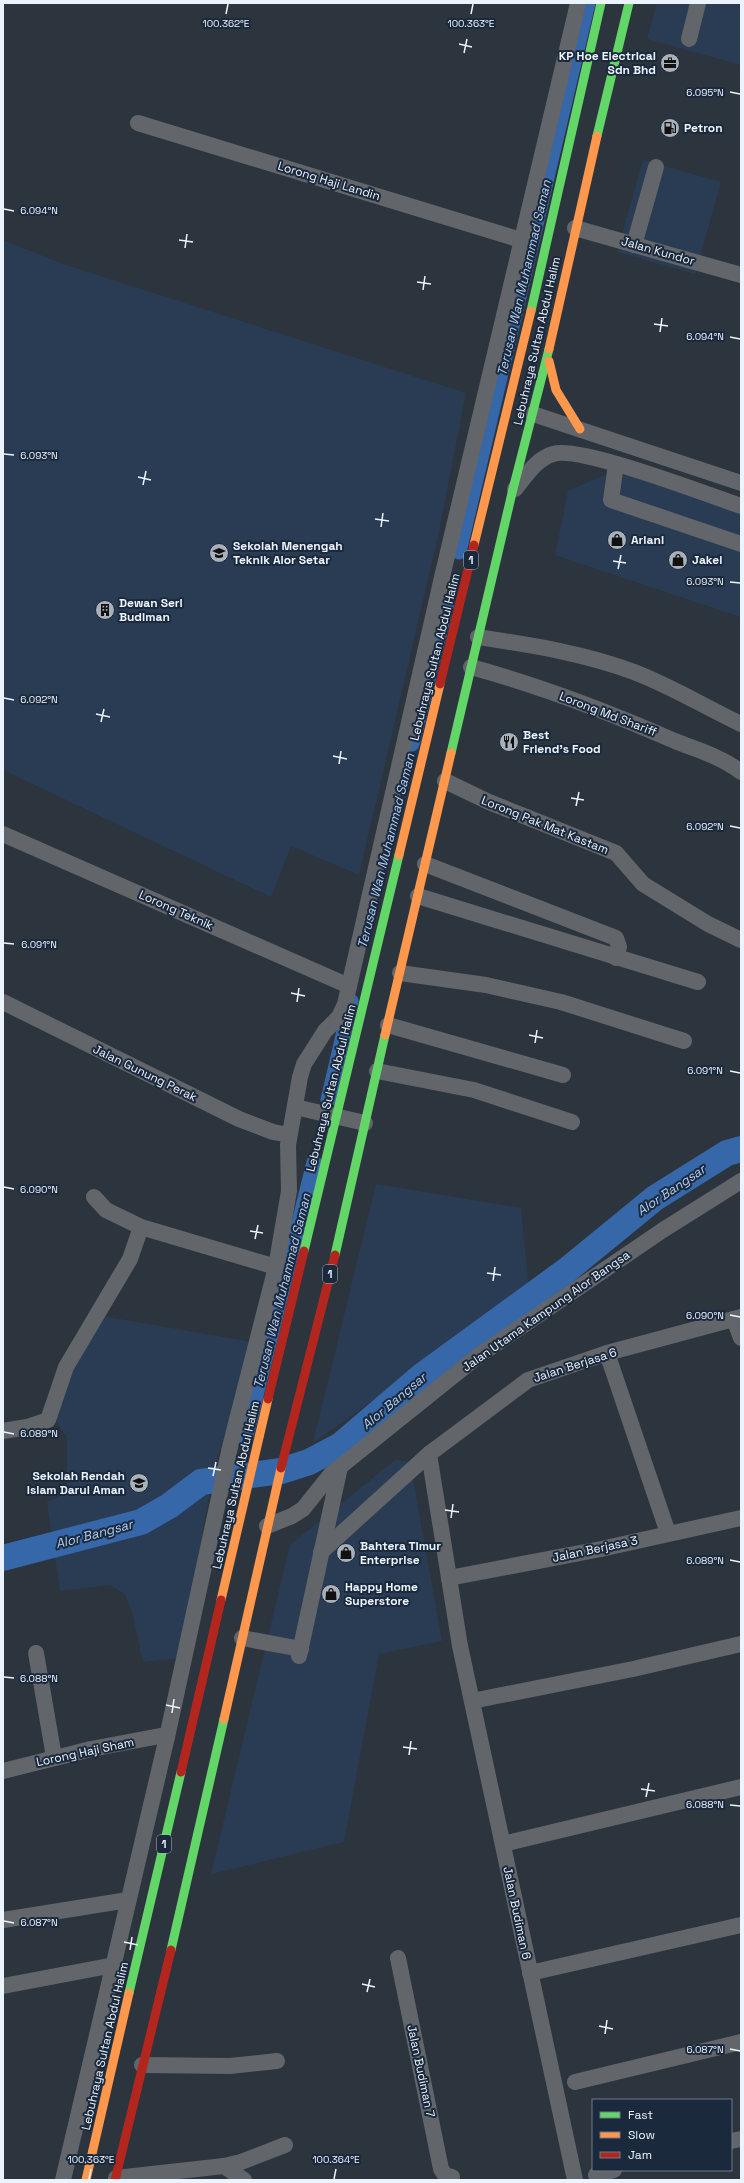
<svg xmlns="http://www.w3.org/2000/svg" width="744" height="2183" viewBox="0 0 744 2183" font-family="'Space Grotesk',sans-serif">
<rect width="100%" height="100%" fill="#2c343e"/>
<g fill="#2a3c53">
<path d="M657,3h84v62l-94,-26z"/>
<path d="M643,160l78,22 -26,92 -78,-22z"/>
<path d="M3,240l63,25 400,128 -27,139 -80,343 -68,-29 -20,51 -268,-127z"/>
<path d="M604,475l29,1 108,37v104l-186,-62 13,-64z"/>
<path d="M376,1184l145,24 8,82 -216,153z"/>
<path d="M98,1317h10l144,25 -39,132 -33,184 -37,4 -11,-50 -7,-18 -15,-9 -50,6 -13,-89 20,-9v-55l-12,-19 25,-78z"/>
<path d="M395,1460l15,2 32,179 -63,13 -35,188 -133,32 79,-329z"/>
</g>
<g fill="none" stroke-linecap="round" stroke-linejoin="round">
<g stroke="#3667a8" stroke-width="15">
<path d="M459,552l129,-549"/>
<path d="M412,744l35,-141"/>
<path d="M328,1100l23,-99"/>
<path d="M245,1440l69,-278"/>
</g>
<path stroke="#3667a8" stroke-width="26" d="M3,1558l138,-36 28,-16 32,-24 80,-11 28,-9 32,-17 82,-70 144,-105 88,-72 72,-45 14,-4"/>
<g stroke="#626569" stroke-width="16">
<path d="M689,39l9,-36"/>
<path d="M138,123l383,117"/>
<path d="M575,228l166,47"/>
<path d="M634,245l22,-78"/>
<path d="M533,414l208,69"/>
<path d="M616,464l-5,36 130,44"/>
<path d="M515,489c11,-13 21,-30 38,-35 26,-9 155,41 188,52"/>
<path d="M478,637c52,8 106,16 156,35 37,14 71,35 107,52"/>
<path d="M471,667c70,19 138,45 204,74 22,9 47,16 66,31"/>
<path d="M445,781l44,21 127,51 27,31 65,40 33,16"/>
<path d="M3,834l346,152"/>
<path d="M425,864l191,74 3,9 -3,11"/>
<path d="M418,896l280,86"/>
<path d="M400,973l86,12 75,17 123,39"/>
<path d="M3,1002l236,117 34,13 16,3"/>
<path d="M388,1025l175,50"/>
<path d="M377,1071l97,19 98,32"/>
<path d="M295,1107l70,16"/>
<path d="M94,1197l12,13 35,17 135,40"/>
<path d="M734,1319l7,19"/>
<path d="M607,1353l61,180"/>
<path d="M3,1431l24,-4 21,-7 18,-53 64,-108 11,-32"/>
<path d="M429,1454l31,192 115,534"/>
<path d="M267,1526l25,-10 11,-7 28,-35 147,-118 185,-126 78,-49"/>
<path d="M321,1552l108,-98 99,-74 79,-27 134,-36"/>
<path d="M449,1578l152,-29 140,-31"/>
<path d="M242,1638l59,11"/>
<path d="M36,1653l18,104"/>
<path d="M299,1656l41,-189"/>
<path d="M472,1701l161,-32 108,-25"/>
<path d="M3,1771l88,-22 69,-13 7,1"/>
<path d="M503,1844l238,-57"/>
<path d="M3,1920l125,-20"/>
<path d="M398,1958l43,211 4,6 7,2"/>
<path d="M530,1973l211,-48"/>
<path d="M3,1986l111,-21"/>
<path d="M142,2065l88,1 47,-5"/>
<path d="M575,2082l166,-40"/>
<path d="M731,2141l10,-2"/>
<path d="M224,2166l20,14"/>
<path d="M596,2175l18,-5"/>
<path d="M116,2178l108,-12 17,-4 44,-17"/>
<path d="M63,2180l104,-443 63,-290 46,-180 13,-76 -1,-46 12,-68 4,-13 21,-33 14,-14 6,-13 98,-431 135,-570"/>
</g>
<g stroke="#63d668" stroke-width="9">
<path d="M597,136l32,-133"/>
<path d="M531,311l70,-308"/>
<path d="M451,753l61,-260 37,-144"/>
<path d="M304,1251l95,-396"/>
<path d="M335,1255l50,-220"/>
<path d="M171,1950l53,-231"/>
<path d="M129,1993l52,-221"/>
</g>
<g stroke="#ff974d" stroke-width="9">
<path d="M549,349l48,-213"/>
<path d="M549,361l7,29 24,39"/>
<path d="M474,545l57,-234"/>
<path d="M399,855l41,-171"/>
<path d="M385,1035l66,-282"/>
<path d="M221,1600l47,-201"/>
<path d="M224,1719l57,-251"/>
<path d="M86,2180l43,-187"/>
</g>
<g stroke="#b3261e" stroke-width="9">
<path d="M440,684l34,-139"/>
<path d="M268,1399l36,-148"/>
<path d="M281,1468l54,-213"/>
<path d="M181,1772l40,-172"/>
<path d="M115,2180l56,-230"/>
</g>
</g>
<path fill="none" stroke="#ebf3fd" stroke-width="1.5" d="M226,14l2,-10M471,14l2,-10M459,44l13,3M464,53l3,-14M730,92l10,2M4,209l10,2M179,240l14,2M185,248l2,-14M417,282l14,2M423,290l2,-14M654,324l14,2M660,332l2,-14M730,337l10,2M4,454l10,1M138,477l13,3M143,485l3,-14M375,519l14,2M381,527l2,-14M613,561l13,2M618,569l3,-14M730,582l10,1M4,698l10,2M96,714l14,3M101,722l3,-13M333,756l14,3M339,764l2,-13M571,798l13,2M576,806l3,-14M730,826l10,2M4,943l10,1M291,993l14,3M297,1002l2,-14M529,1035l14,3M535,1043l2,-13M730,1071l10,2M4,1187l10,2M250,1231l13,2M255,1239l3,-14M487,1273l14,2M493,1281l2,-14M730,1315l10,2M4,1432l10,2M208,1468l13,2M213,1476l3,-14M445,1510l14,2M451,1518l2,-14M730,1560l10,2M4,1677l10,1M166,1705l14,3M172,1713l2,-14M403,1747l14,2M409,1755l2,-14M641,1789l14,2M646,1797l3,-14M730,1805l10,1M4,1921l10,2M124,1942l14,3M130,1950l2,-13M362,1984l13,3M367,1992l3,-13M599,2026l14,3M605,2034l2,-14M730,2049l10,2M89,2179l2,-10M334,2179l2,-10"/>
<defs>
<symbol id="office-disc" viewBox="-11 -11 22 22"><circle r="9.5" fill="#a8b0ba" stroke="#1b293c"/><path d="M-6-3h4V-5.5h4V-3h4V5H-6ZM-1-4.5V-3h2v-1.5ZM-6 0V1H6V0Z" fill="#111"/></symbol>
<symbol id="fuel-disc" viewBox="-11 -11 22 22"><circle r="9.5" fill="#a8b0ba" stroke="#1b293c"/><path d="M-5.5-6h7V0h2V4h1.3V-2.5L3-4.5l.8-.8L6-3V5H2.5V1h-1V6h-7ZM-4.2-4.7v3.2H.2V-4.7Z" fill="#111"/></symbol>
<symbol id="shop-disc" viewBox="-11 -11 22 22"><circle r="9.5" fill="#a8b0ba" stroke="#1b293c"/><path d="M-5-2.5h2.3a2.7 3.5 0 0 1 5.4 0H5L5.5 6h-11ZM-1.5-2.5h3a1.5 2.3 0 0 0-3 0Z" fill="#111"/></symbol>
<symbol id="school-disc" viewBox="-11 -11 22 22"><circle r="9.5" fill="#a8b0ba" stroke="#1b293c"/><path d="M0-5L7-2L0 1L-7-2ZM-4 1L0 2.5L4 1V4Q0 6-4 4Z" fill="#111"/></symbol>
<symbol id="building-disc" viewBox="-11 -11 22 22"><circle r="9.5" fill="#a8b0ba" stroke="#1b293c"/><path d="M-4-6H4V6H1V3H-1V6H-4ZM-2.5-4.3h1.7v1.8h-1.7ZM.8-4.3h1.7v1.8H.8ZM-2.5-1h1.7V.8h-1.7ZM.8-1h1.7V.8H.8Z" fill="#111"/></symbol>
<symbol id="restaurant-disc" viewBox="-11 -11 22 22"><circle r="9.5" fill="#a8b0ba" stroke="#1b293c"/><path d="M-5-6h1v4h1v-4h1v4h1v-4h1v5L-1.5 .5V6h-2V.5L-5-1ZM5-6V6H3V1.5H1.5Q1.5-4 5-6Z" fill="#111"/></symbol>
</defs>
<g fill-rule="evenodd">
<use href="#office-disc" x="659" y="52" width="22" height="22"/>
<use href="#fuel-disc" x="659" y="117" width="22" height="22"/>
<use href="#shop-disc" x="606" y="529" width="22" height="22"/>
<use href="#school-disc" x="208" y="542" width="22" height="22"/>
<use href="#shop-disc" x="667" y="549" width="22" height="22"/>
<use href="#building-disc" x="94" y="599" width="22" height="22"/>
<use href="#restaurant-disc" x="498" y="731" width="22" height="22"/>
<use href="#school-disc" x="128" y="1472" width="22" height="22"/>
<use href="#shop-disc" x="335" y="1542" width="22" height="22"/>
<use href="#shop-disc" x="320" y="1583" width="22" height="22"/>
</g>
<g text-anchor="middle" dominant-baseline="central" stroke-width="4" stroke-linejoin="round" paint-order="stroke">
<g fill="#1b293c" stroke="#adb6c3" stroke-width="1">
<rect x="464" y="551" width="14" height="18" rx="3"/>
<rect x="323" y="1265" width="14" height="18" rx="3"/>
<rect x="157" y="1835" width="14" height="18" rx="3"/>
</g>
<g font-size="11" font-weight="bold" fill="#ebf3fd">
<text x="471" y="560">1</text>
<text x="330" y="1274">1</text>
<text x="164" y="1844">1</text>
</g>
<g font-size="12" font-weight="bold" fill="#ebf3fd" stroke="#1b293c" text-anchor="start">
<text x="656" y="56" text-anchor="end">KP Hoe Electrical<tspan x="656" dy="14">Sdn Bhd</tspan></text>
<text x="684" y="128">Petron</text>
<text x="631" y="540">Ariani</text>
<text x="233" y="546">Sekolah Menengah<tspan x="233" dy="14">Teknik Alor Setar</tspan></text>
<text x="692" y="560">Jakel</text>
<text x="119" y="603">Dewan Seri<tspan x="119" dy="14">Budiman</tspan></text>
<text x="523" y="735">Best<tspan x="523" dy="14">Friend's Food</tspan></text>
<text x="125" y="1476" text-anchor="end">Sekolah Rendah<tspan x="125" dy="14">Islam Darul Aman</tspan></text>
<text x="360" y="1546">Bahtera Timur<tspan x="360" dy="14">Enterprise</tspan></text>
<text x="345" y="1587">Happy Home<tspan x="345" dy="14">Superstore</tspan></text>
</g>
<g font-size="12" fill="#ebf3fd" stroke="#1b293c">
<text transform="translate(329 181) rotate(17)">Lorong Haji Landin</text>
<text transform="translate(658 251) rotate(16)">Jalan Kundor</text>
<text transform="translate(537 341) rotate(-77)">Lebuhraya Sultan Abdul Halim</text>
<text transform="translate(435 657) rotate(-76)">Lebuhraya Sultan Abdul Halim</text>
<text transform="translate(608 714) rotate(21)">Lorong Md Shariff</text>
<text transform="translate(545 825) rotate(22)">Lorong Pak Mat Kastam</text>
<text transform="translate(176 910) rotate(24)">Lorong Teknik</text>
<text transform="translate(145 1073) rotate(26)">Jalan Gunung Perak</text>
<text transform="translate(331 1088) rotate(-76)">Lebuhraya Sultan Abdul Halim</text>
<text transform="translate(546 1311) rotate(-35)">Jalan Utama Kampung Alor Bangsa</text>
<text transform="translate(575 1365) rotate(-18)">Jalan Berjasa 6</text>
<text transform="translate(236 1485) rotate(-77)">Lebuhraya Sultan Abdul Halim</text>
<text transform="translate(595 1549) rotate(-12)">Jalan Berjasa 3</text>
<text transform="translate(85 1752) rotate(-12)">Lorong Haji Sham</text>
<text transform="translate(517 1913) rotate(78)">Jalan Budiman 6</text>
<text transform="translate(105 2046) rotate(-77)">Lebuhraya Sultan Abdul Halim</text>
<text transform="translate(421 2071) rotate(78)">Jalan Budiman 7</text>
</g>
<g font-size="13" font-style="italic" fill="#b1cdf3" stroke="#1b293c">
<text transform="translate(524 278) rotate(-77)">Terusan Wan Muhammad Saman</text>
<text transform="translate(386 851) rotate(-76)">Terusan Wan Muhammad Saman</text>
<text transform="translate(671 1190) rotate(-34)">Alor Bangsar</text>
<text transform="translate(282 1291) rotate(-76)">Terusan Wan Muhammad Saman</text>
<text transform="translate(394 1401) rotate(-40)">Alor Bangsar</text>
<text transform="translate(94 1534) rotate(-15)">Alor Bangsar</text>
</g>
</g>
<g font-size="10" text-anchor="middle" fill="#ebf3fd" stroke="#1b293c" stroke-width="4" stroke-linejoin="round" paint-order="stroke">
<text x="226" y="27">100.362°E</text>
<text x="471" y="27">100.363°E</text>
<text x="705" y="96">6.095°N</text>
<text x="39" y="214">6.094°N</text>
<text x="705" y="340">6.094°N</text>
<text x="39" y="459">6.093°N</text>
<text x="705" y="585">6.093°N</text>
<text x="39" y="703">6.092°N</text>
<text x="705" y="830">6.092°N</text>
<text x="39" y="948">6.091°N</text>
<text x="705" y="1074">6.091°N</text>
<text x="39" y="1193">6.090°N</text>
<text x="705" y="1319">6.090°N</text>
<text x="39" y="1437">6.089°N</text>
<text x="705" y="1564">6.089°N</text>
<text x="39" y="1682">6.088°N</text>
<text x="705" y="1808">6.088°N</text>
<text x="39" y="1926">6.087°N</text>
<text x="705" y="2053">6.087°N</text>
<text x="91" y="2163">100.363°E</text>
<text x="336" y="2163">100.364°E</text>
</g>
<rect width="744" height="2183" fill="none" stroke="#ebf3fd" stroke-width="8"/>
<rect x="592" y="2099" width="140" height="72" fill="#1b293c" stroke="#6e7a89"/>
<rect x="600" y="2112" width="20" height="6" fill="#63d668" stroke="#6e7a89"/>
<text x="628" y="2119" font-size="12" fill="#ebf3fd">Fast</text>
<rect x="600" y="2132" width="20" height="6" fill="#ff974d" stroke="#6e7a89"/>
<text x="628" y="2139" font-size="12" fill="#ebf3fd">Slow</text>
<rect x="600" y="2152" width="20" height="6" fill="#b3261e" stroke="#6e7a89"/>
<text x="628" y="2159" font-size="12" fill="#ebf3fd">Jam</text>
</svg>
